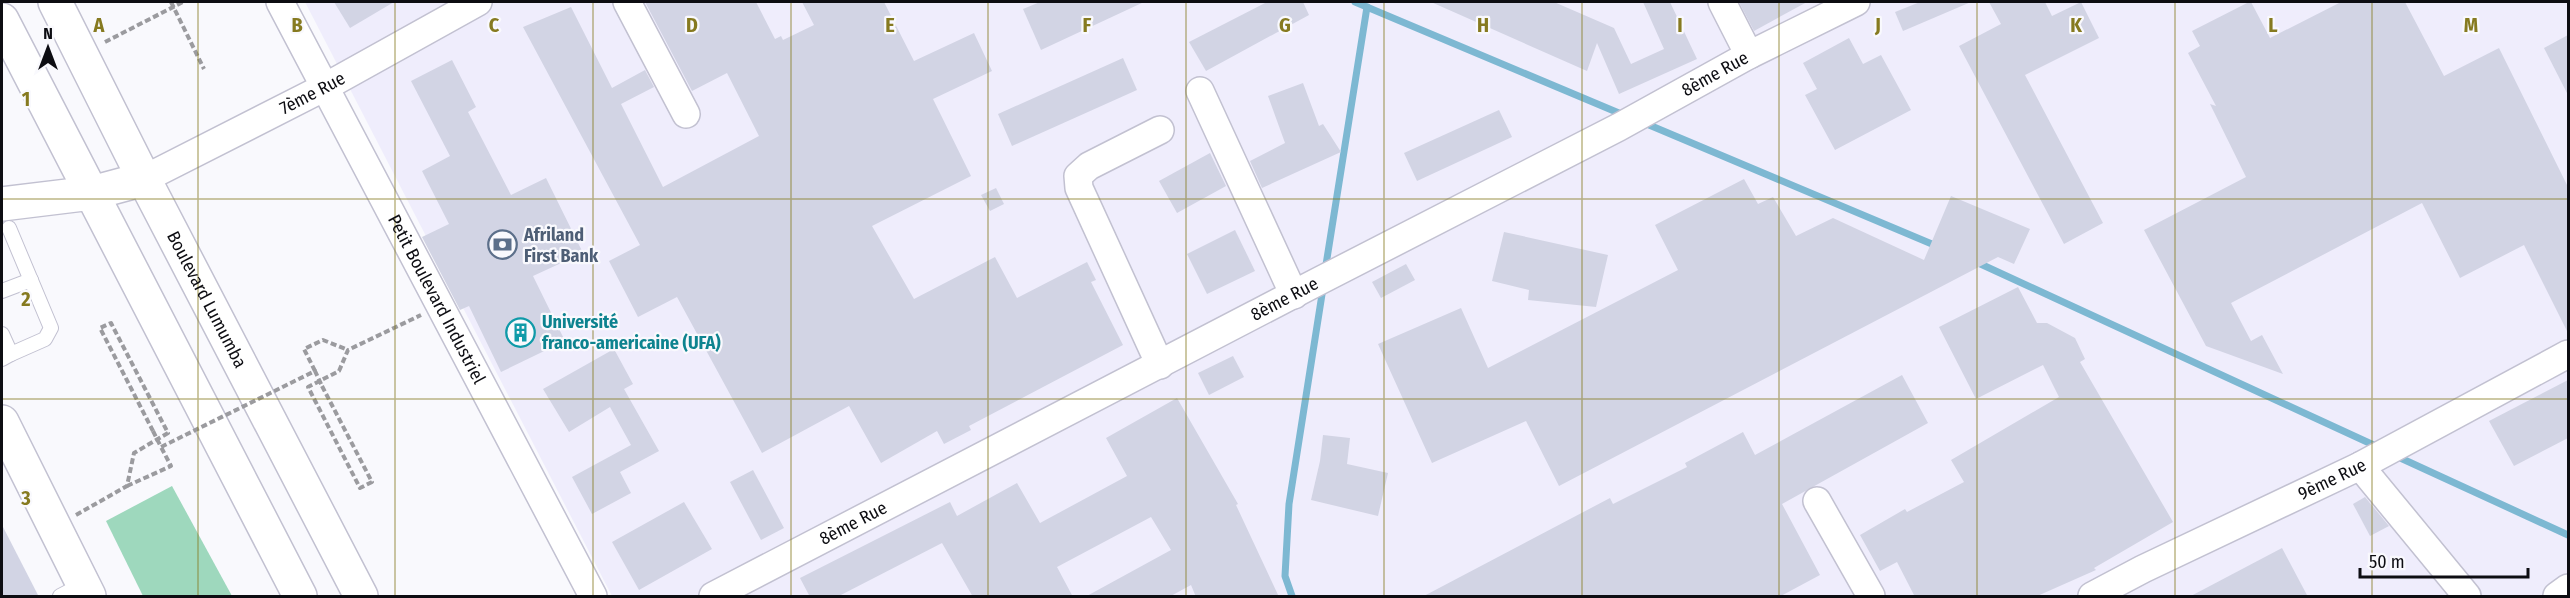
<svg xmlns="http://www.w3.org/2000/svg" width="2570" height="598" viewBox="0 0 2570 598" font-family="'Fira Sans Condensed',sans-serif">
<rect width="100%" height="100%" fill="#f9f9fd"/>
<path fill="#efedfc" d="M305,2h2263v594h-1956z"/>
<path fill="#9ed8bd" d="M172,486l60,110h-89l-37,-75z"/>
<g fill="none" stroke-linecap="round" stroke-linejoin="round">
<g stroke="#7db8d2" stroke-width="7">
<path d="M1355,2l271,114"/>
<path d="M1642,122l297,125"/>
<path d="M1974,261l404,186"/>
<path d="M1325,271l42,-264"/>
<path d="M2396,456l172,79"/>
<path d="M1292,596l-7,-20 4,-72 34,-216"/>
</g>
</g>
<g fill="#d2d4e4">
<path d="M334,2h60l-44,26z"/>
<path d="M645,2h111l19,37 6,-3 2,4 31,-15 -12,-23h82l30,59 60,-28 18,38 -59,28 38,77 -99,50 42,73 81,-42 22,41 70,-36 9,18 -5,2 32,63 -154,81 2,4 -27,14 -7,-13 -56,32 -32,-57 -87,47 -85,-156 -39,20 -29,-56 31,-16 -117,-218 48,-20 41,81 33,-18 9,17 -33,17 42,83 96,-51 -32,-63 -35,18z"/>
<path d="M1040,2h104l-103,48 -18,-41z"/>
<path d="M1267,2h36l6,13 -103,56 -17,-29z"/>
<path d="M1431,2h123l60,26 17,36 33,-15 -21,-47h27l27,57 -78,35 -22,-51 -10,28z"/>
<path d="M1739,2h68l-53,29z"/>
<path d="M1920,2h51l-68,29 -8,-19z"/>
<path d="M1989,2h56l7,14 29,-14 18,36 -74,37 78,148 -39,21 -105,-198 42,-22z"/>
<path d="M2249,2h2l19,36 71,-36h64l39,74 55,-28 69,139v146l-44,-88 -64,33 -38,-75 -191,100 20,38 11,-6 21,39 -77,-28 -62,-116 102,-53 -36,-73 6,2 -28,-53 12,-7 -8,-15z"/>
<path d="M2568,35v60l-24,-47z"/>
<path d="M1849,38l14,26 18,-9 30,55 -76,40 -30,-55 12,-6 -14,-26z"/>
<path d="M1123,58l14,32 -125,56 -14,-32z"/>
<path d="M452,60l24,47 -8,5 43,83 35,-17 37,75 -50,23 32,65 -64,31 -32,-66 -9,4 -38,-73 27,-13 -27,-53 28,-15 -39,-75z"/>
<path d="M1303,83l16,43 4,-2 18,28 -79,36 -12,-27 35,-18 -17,-47z"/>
<path d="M1499,110l13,27 -95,44 -13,-28z"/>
<path d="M1210,153l16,33 -49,27 -18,-32z"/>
<path d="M1744,179l14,25 15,-7 23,39 37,-18 91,42 27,-64 79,33 -16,35 -16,-7 -439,229 -33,-65 -94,42 -54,-119 83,-36 27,60 190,-98 -23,-45z"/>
<path d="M996,188l8,16 -14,7 -9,-16z"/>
<path d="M1235,230l20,41 -48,23 -20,-40z"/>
<path d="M1504,232l104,23 -12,52 -68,-7 1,-10 -37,-9z"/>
<path d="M1406,264l9,16 -34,18 -9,-16z"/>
<path d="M2018,287l19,36h10l28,15 10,21 -5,3 93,160 -79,46 2,2 -61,27h-120l-18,-35 -17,9 -20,-36 45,-26 2,3 57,-30 -13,-22 108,-63 -16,-32 -67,34 -37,-72z"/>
<path d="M614,349l19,35 -9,5 35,62 -39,21 11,21 -39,21 -20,-37 59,-32 -21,-38 -41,25 -26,-43z"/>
<path d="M1233,356l11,21 -35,18 -11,-22z"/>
<path d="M1902,375l26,48 -146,81 38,71 -41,22h-357l188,-99 3,6 74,-37 -2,-4 58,-31 12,23z"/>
<path d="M2568,380v58l-54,28 -25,-45z"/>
<path d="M1177,398l61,106 -2,1 43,92h-83l-5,-12 -22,12h-84l86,-47 -20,-33 -94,50 16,30h-100l-31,-54 -105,54h-27l-10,-19 150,-76 7,14 60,-33 23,40 87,-47 -21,-38z"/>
<path d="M1323,435l27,3 -3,26 41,9 -10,43 -67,-16 9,-39z"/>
<path d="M753,470l31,58 -23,12 -31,-58z"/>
<path d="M2365,497l24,29 -19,10 -17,-32z"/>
<path d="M684,502l28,47 -73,41 -27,-48z"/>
<path d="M2,525l37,72h-37z"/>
<path d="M2282,548l26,49h-119z"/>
</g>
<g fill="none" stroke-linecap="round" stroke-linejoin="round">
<defs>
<g id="service">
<path d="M9,228l42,100 -6,11 -34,15"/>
<path d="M2,291l29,-11"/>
<path d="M2,334l9,20 -9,5"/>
<path d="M60,596l23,-12"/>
</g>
<g id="minor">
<path id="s1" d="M280,2l313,594"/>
<path d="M627,2l59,112"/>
<path d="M1722,2l27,53"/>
<path d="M1200,91l94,204"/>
<path d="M1160,130l-71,36 -11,10 1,12 81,177"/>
<path id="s2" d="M144,179l181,-92 153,-85"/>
<path d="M2360,466l107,130"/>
<path d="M1817,501l54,95"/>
<path id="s3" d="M713,596l608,-316 298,-153 130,-72 107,-53"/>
<path id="s4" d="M2092,596l51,-27 217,-103 208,-112"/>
<path d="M2557,596l11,-8"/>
</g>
<g id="tertiary">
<path d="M2,204l90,-11 52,-14"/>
<path d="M2,422l87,174"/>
</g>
<g id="trunk">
<path id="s5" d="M55,2l89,177 217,417"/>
<path d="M2,20l298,576"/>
</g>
</defs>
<use href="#service" stroke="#c2c1d1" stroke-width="16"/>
<use href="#minor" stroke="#c2c1d1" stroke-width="30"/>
<use href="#tertiary" stroke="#c2c1d1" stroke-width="36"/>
<use href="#trunk" stroke="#c2c1d1" stroke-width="36"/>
<g stroke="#9b9b9f" stroke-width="4" stroke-dasharray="6 3" stroke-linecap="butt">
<path d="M171,2l33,67"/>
<path d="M105,42l78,-40"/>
<path d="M315,371l-11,-22 19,-9 25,10"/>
<path d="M322,386l50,96 -12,6 -52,-101 31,-16 9,-21 73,-35"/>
<path d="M127,486l44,-20 -10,-19"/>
<path d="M76,515l51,-29 7,-33 34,-20 -57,-110 -11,5 53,103"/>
</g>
<use href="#service" stroke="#fff" stroke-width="14"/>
<use href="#minor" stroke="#fff" stroke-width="27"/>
<use href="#tertiary" stroke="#fff" stroke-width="33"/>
<use href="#trunk" stroke="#fff" stroke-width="33"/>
<path stroke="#9b9b9f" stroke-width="4" stroke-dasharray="6 3" stroke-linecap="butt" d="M153,431l8,16 154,-76 7,15"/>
</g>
<path fill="none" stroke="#867a20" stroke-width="1.5" stroke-opacity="0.55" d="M198,2v594M395,2v594M593,2v594M791,2v594M988,2v594M1186,2v594M1384,2v594M1582,2v594M1779,2v594M1977,2v594M2175,2v594M2372,2v594M2,199h2566M2,399h2566"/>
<defs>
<symbol id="bank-ring" viewBox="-11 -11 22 22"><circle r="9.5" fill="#f9f9fd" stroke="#5c6f8a" stroke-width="1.5"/><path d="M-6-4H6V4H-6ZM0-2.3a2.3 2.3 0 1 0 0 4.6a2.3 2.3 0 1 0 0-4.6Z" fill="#5c6f8a"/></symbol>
<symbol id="building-ring" viewBox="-11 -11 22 22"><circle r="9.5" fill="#f9f9fd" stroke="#0f9aa8" stroke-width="1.5"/><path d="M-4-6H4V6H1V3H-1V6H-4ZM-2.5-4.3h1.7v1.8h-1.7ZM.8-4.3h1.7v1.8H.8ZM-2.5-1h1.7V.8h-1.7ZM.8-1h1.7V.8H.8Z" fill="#0f9aa8"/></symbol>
</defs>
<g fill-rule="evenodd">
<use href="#bank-ring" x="486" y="228" width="33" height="33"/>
<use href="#building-ring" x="504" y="316" width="33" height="33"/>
</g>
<g text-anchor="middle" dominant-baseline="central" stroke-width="4.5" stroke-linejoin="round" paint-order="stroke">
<g font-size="18" fill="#0d0d12" stroke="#f9f9fd">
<text stroke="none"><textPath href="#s3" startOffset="1130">8ème Rue</textPath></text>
<text stroke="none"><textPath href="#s2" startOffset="189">7ème Rue</textPath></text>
<text stroke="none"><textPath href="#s1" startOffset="336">Petit Boulevard Industriel</textPath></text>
<text stroke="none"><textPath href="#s3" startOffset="644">8ème Rue</textPath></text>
<text stroke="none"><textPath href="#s5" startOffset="334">Boulevard Lumumba</textPath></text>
<text stroke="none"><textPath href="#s4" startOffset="267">9ème Rue</textPath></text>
<text stroke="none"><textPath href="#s3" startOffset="158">8ème Rue</textPath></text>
</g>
<g font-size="18" font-weight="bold" fill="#4e5e75" stroke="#f9f9fd" text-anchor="start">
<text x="524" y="235">Afriland<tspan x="524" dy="21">First Bank</tspan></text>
</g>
<g font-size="18" font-weight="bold" fill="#0d838f" stroke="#f9f9fd" text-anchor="start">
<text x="542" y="322">Université<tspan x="542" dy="21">franco-americaine (UFA)</tspan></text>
</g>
</g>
<g font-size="20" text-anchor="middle" font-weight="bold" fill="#867a20" stroke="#f9f9fd" stroke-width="4.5" stroke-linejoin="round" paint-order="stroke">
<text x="99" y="32">A</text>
<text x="297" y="32">B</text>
<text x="494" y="32">C</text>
<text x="692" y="32">D</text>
<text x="890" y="32">E</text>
<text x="1087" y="32">F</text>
<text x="1285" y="32">G</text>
<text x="1483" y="32">H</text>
<text x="1680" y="32">I</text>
<text x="1878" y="32">J</text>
<text x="2076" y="32">K</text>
<text x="2273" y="32">L</text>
<text x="2471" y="32">M</text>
<text x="26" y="106">1</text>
<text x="26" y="306">2</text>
<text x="26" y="505">3</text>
</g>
<rect width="2570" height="598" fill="none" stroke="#0d0d12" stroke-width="6"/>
<g transform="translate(48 48)" stroke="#f9f9fd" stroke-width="4.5" paint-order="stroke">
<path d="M0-4.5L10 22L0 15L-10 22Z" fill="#0d0d12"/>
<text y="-9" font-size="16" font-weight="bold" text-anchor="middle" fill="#0d0d12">N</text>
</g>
<path d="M2360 568v9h168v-9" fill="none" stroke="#0d0d12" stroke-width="3"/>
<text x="2369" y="568" font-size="18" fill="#0d0d12" stroke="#f9f9fd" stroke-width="4.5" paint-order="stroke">50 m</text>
</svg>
